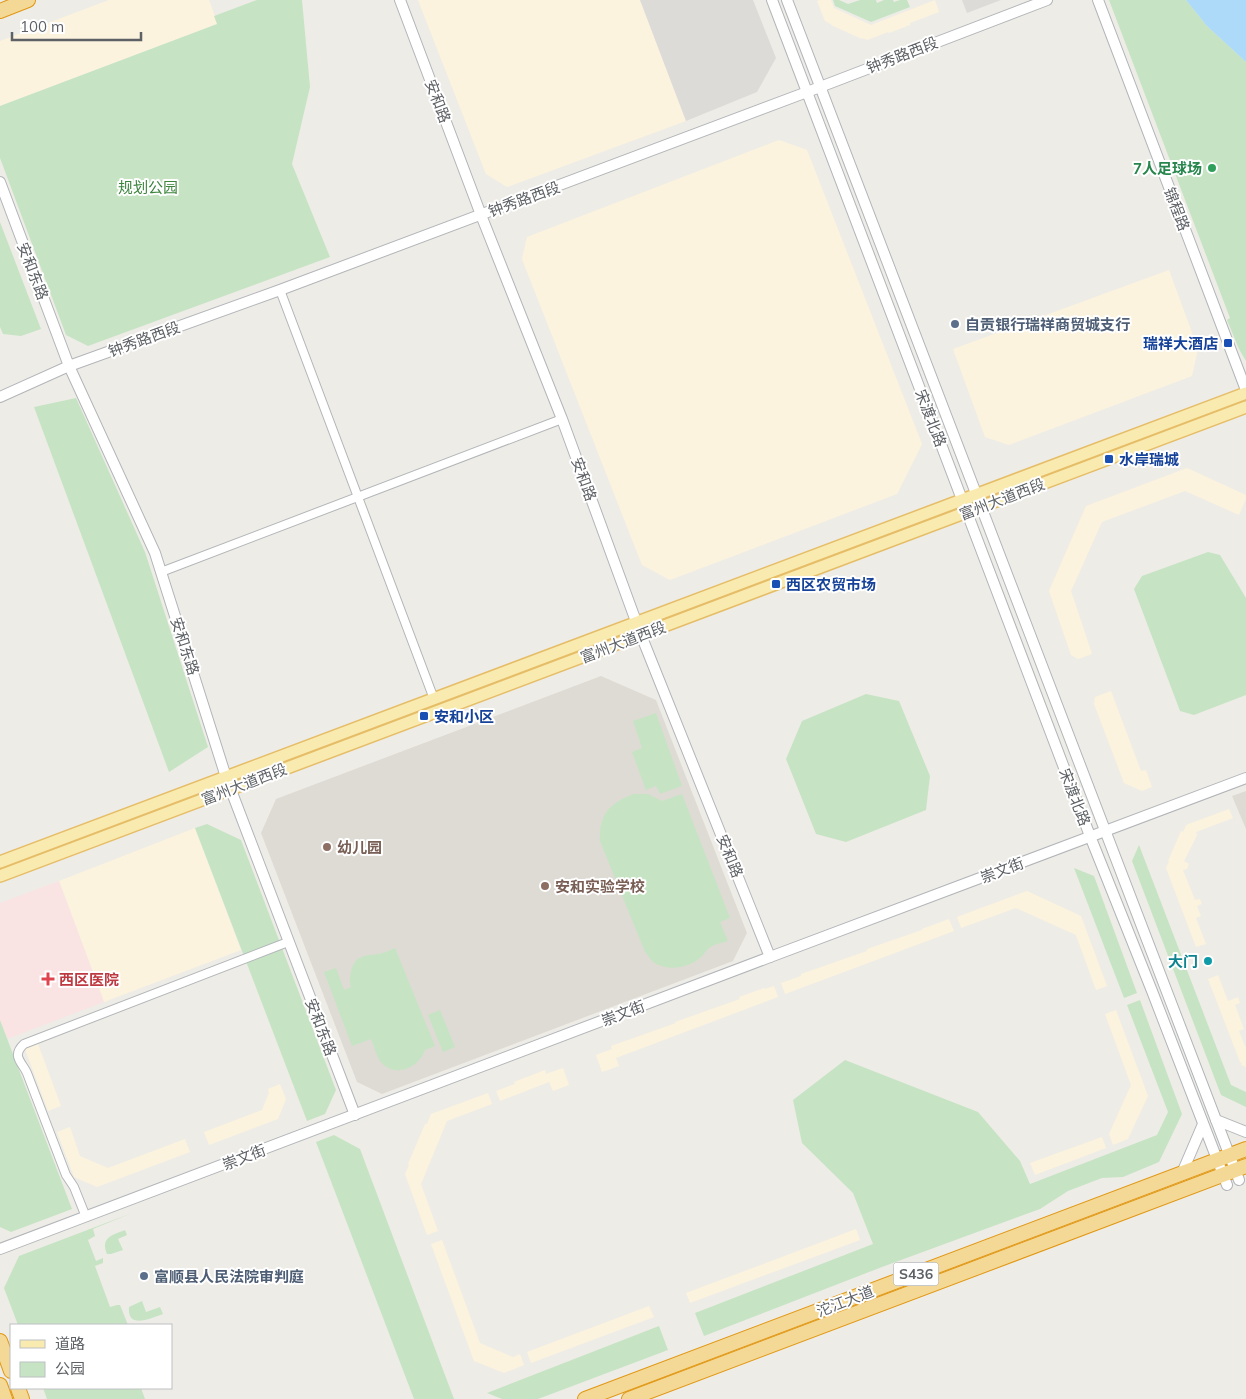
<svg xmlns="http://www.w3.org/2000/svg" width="1246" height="1399" viewBox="0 0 1246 1399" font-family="Mulish,'Noto Sans SC',sans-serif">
<rect width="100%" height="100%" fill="#eeece6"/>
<g fill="#fbf3de">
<path d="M109,0h100l9,24 -218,82v-65z"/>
<path d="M418,0h222l46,121 -179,66 -21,-13z"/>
<path d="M820,0h11l3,8 37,17 64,-25 4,12 -29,11v2l-21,8 -1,-1 -21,8 -5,-2v1l-31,-14v-1l-6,-3 -8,-20z"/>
<path d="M779,140l28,10 115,294 -25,50 -227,86 -28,-15 -120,-306 5,-22z"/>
<path d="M1169,270l29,79 -6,27 -183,69 -24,-8 -32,-88z"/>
<path d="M1187,468l59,27v4l-7,16 -54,-24 -83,31 -31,69 21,63 -14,5 -7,-4 -22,-64 37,-85z"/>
<path d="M1111,691l30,80 5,-1 6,17 -10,4 -18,-8 -30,-79 1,-7z"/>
<path d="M1229,809l4,9 -37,14 1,3 -13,26 5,3 -2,5 -4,1 12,30 5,-1 2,5 -5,2 4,10 -5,2 10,26 -10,3 -30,-79 3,-7h-1l13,-30 2,1 3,-7z"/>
<path d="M195,828l46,122 -137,52 -45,-121z"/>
<path d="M1027,891l54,25 26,70 -11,4 -20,-55 -60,-27 -55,20 -4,-11z"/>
<path d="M949,919l5,12 -169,63 -4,-11 20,-7v-2l66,-23v-2l55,-19v-1z"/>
<path d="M1218,975l10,26 10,-4 2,6 -5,2 9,24 -5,2 7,17v19l-5,-2 1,-2 -2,-1 -32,-83z"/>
<path d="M774,986l4,11 -162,61 3,8 -17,6 -6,-17 16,-6 -1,-3 65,-23 -1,-1 65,-23 -1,-2 25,-9 1,1z"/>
<path d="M1116,1010l32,86 -20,43 -15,6 -4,-11 22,-49 -26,-71z"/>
<path d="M38,1044l23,62 -13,5 -23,-62z"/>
<path d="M563,1068l6,17 -16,6 -4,-9 -49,19 -4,-10 19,-7 -1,-2 31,-12 1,4z"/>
<path d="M280,1084l6,15 -8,20 -69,26 -5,-13 58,-22 7,-17 -1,-4z"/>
<path d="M488,1093l4,11 -45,17 -26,63 17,47 -11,4 -22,-61 4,-9 -1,-1 17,-40h2l4,-10z"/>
<path d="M70,1127l10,29 28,12 77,-29 5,13 -93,35 -23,-10 -17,-45z"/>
<path d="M1102,1137l4,11 -71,27 -5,-12z"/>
<path d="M856,1229l4,11 -170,63 -4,-10z"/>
<path d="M442,1240l38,103 33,14 7,-3 4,11 -20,8 -30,-12 -43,-117z"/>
<path d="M649,1306l5,11 -123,46 -4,-11z"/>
</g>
<g fill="#dddbd8">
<path d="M640,0h113l23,58 -19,34 -71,29z"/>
<path d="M962,0h39l-34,13z"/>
</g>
<g fill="#dedbd4">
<path d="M601,676l55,24 91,233 -14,28 -351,133 -25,-12 -96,-249 15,-34z"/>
<path d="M1246,791v38l-14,-33z"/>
</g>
<path fill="#f9e4e3" d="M59,881l45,121 -97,37 -7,-19v-117z"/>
<g fill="#c6e4c4">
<path d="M257,0h45l8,87 -18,77 38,93 -242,89 -22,-11 -66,-177v-52l217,-82 -3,-8z"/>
<path d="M833,0h6l9,4 12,-4h16l1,3 7,-3h9l1,2 6,-2h7l3,7 -39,15 -36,-16z"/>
<path d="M1109,0h77l21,26 39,36v299l-7,-12 -12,-29 3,-2z"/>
<path d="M0,222l41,107 -20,7 -18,-2 -3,-7z"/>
<path d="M76,398l69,154 63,195 -39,25 -135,-365z"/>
<path d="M1208,552l12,3 26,43v97l-52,20 -14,-4 -46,-122 8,-13z"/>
<path d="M866,694l33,7 31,75 -4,34 -80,32 -30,-8 -30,-75 16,-38z"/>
<path d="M656,713l26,73 -22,8 -4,-8 -10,4 -14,-38 10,-4 -9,-27z"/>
<path d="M633,794h15l14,7 20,-7 48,124 -10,4 8,19c-6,2 -14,3 -19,7 -3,2 -5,7 -8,9 -11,11 -34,15 -48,5 -3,-3 -5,-7 -8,-10l-45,-111c-1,-27 9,-37 33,-47z"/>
<path d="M207,824l34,16 95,250 -11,24 -18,7 -112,-293z"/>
<path d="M1139,845l92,240 15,7v15l-25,-12 -89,-234z"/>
<path d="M1074,868l20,8 43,117 -13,5z"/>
<path d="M395,948l40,98 -10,4c-6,18 -31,29 -45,11 -4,-6 -6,-15 -9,-22l-19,7 -28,-74 12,-4 8,22 7,-3c-2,-5 -1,-10 0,-16 5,-17 14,-15 28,-17 5,-1 11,-4 16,-6z"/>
<path d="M1140,1000l42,114 -23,48 -36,15 -21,1 -34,13 -28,18 -158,58 -178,69 -9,-23 178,-69 -20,-51 -51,-50 -9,-43 52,-40 133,52 42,49 10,23 127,-49 11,-23 -41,-107z"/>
<path d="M440,1010l15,37 -12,5 -15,-37z"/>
<path d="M0,1020l72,189 -61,23 -11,-5z"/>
<path d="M334,1135l26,14 94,250h-40l-98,-257z"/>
<path d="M132,1213l-39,16 2,7 -7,4 8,21 7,-3v5l-8,3 15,41 7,-2h3l8,20h-110l-14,-37 15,-32z"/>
<path d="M125,1230l2,5 -9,4 5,11 -12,4h-4c-7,-17 6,-19 18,-24z"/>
<path d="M142,1301l4,11 14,-5 3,7c-12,4 -36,16 -34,-7z"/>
<path d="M659,1326l9,24 -130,49h-36l-15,-6z"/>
<path d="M43,1388h98l4,11h-98z"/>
</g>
<path fill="#acdaf8" d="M1186,0h60v62l-39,-36z"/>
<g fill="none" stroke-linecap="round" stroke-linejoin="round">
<defs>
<g id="street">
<path d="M280,290l154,409"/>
<path d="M161,572l401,-153"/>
<path d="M86,1217l-12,-30 -8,-12 -39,-102c-5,-11 -16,-17 -3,-29l264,-102"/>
</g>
<g id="secondary">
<path d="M400,0l81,215 81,204 79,216 129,322"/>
<path d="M772,0l318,836 62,155 75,194"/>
<path d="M787,0l452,1180"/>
<path d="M1098,0l148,390"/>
<path d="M0,182l69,184 86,187 71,224 129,338"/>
<path d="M0,397l69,-31 211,-76 527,-198 240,-92"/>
<path d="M1216,1120l30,12"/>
<path d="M1182,1173l21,-49"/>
<path d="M0,1249l770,-292 476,-179"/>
</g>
<g id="primary">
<path d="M0,862l1246,-469"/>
<path d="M0,876l1246,-469"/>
</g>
<g id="highway">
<path d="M0,11l28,-11"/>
<path d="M0,1341l11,30"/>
<path d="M0,1385l5,14"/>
<path d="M18,1388l4,11"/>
<path d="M585,1399l661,-250"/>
<path d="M629,1399l617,-233"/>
</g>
</defs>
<use href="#street" stroke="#b3b6b9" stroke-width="10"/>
<use href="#secondary" stroke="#b2b5b9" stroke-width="12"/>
<use href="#primary" stroke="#e6bd67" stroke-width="14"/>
<use href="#highway" stroke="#e19713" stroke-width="16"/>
<use href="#street" stroke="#fff" stroke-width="8"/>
<use href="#secondary" stroke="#fff" stroke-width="10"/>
<use href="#primary" stroke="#f9eab0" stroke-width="11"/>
<use href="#highway" stroke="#f4d896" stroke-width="14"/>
</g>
<circle fill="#2e9e5b" stroke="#fff" stroke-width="2" cx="1212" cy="168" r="5"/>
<g fill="#5c6f8a" stroke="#fff" stroke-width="2">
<circle cx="955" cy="324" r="5"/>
<circle cx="144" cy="1276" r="5"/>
</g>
<g fill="#1a4fb4" stroke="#fff" stroke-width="2">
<rect x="1223" y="338" width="10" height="10" rx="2.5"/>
<rect x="1104" y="454" width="10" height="10" rx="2.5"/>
<rect x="771" y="579" width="10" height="10" rx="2.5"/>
<rect x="419" y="711" width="10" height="10" rx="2.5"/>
</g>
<g fill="#8d6e63" stroke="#fff" stroke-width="2">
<circle cx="327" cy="847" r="5"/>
<circle cx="545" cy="886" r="5"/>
</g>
<circle fill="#0f9aa8" stroke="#fff" stroke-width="2" cx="1208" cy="961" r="5"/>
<path fill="#e0444e" stroke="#fff" stroke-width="2" d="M45.5 971.5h5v5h5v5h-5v5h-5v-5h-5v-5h5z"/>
<g text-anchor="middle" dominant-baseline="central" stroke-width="4" stroke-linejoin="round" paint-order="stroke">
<rect fill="#fff" stroke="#8e9093" stroke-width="1" x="893.5" y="1262.5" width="45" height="23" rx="4"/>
<g font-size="14" font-weight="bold" fill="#5d6165">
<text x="916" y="1274">S436</text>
</g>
<g font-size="15" fill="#5d6165" stroke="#fff">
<text transform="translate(902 55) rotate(-21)">钟秀路西段</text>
<text transform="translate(438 101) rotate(69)">安和路</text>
<text transform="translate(524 199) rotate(-20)">钟秀路西段</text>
<text transform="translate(1177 209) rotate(69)">锦程路</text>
<text transform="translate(33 271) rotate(69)">安和东路</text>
<text transform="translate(144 339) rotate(-20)">钟秀路西段</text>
<text transform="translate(931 418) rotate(69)">宋渡北路</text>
<text transform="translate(584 479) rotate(70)">安和路</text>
<text transform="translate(1002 499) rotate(-21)">富州大道西段</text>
<text transform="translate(623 642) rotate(-21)">富州大道西段</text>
<text transform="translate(185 646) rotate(72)">安和东路</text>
<text transform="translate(244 784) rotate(-21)">富州大道西段</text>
<text transform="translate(1075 797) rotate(69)">宋渡北路</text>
<text transform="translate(730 856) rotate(68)">安和路</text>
<text transform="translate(1002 870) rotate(-21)">崇文街</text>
<text transform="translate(623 1013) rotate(-21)">崇文街</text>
<text transform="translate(321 1027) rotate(69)">安和东路</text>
<text transform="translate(244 1157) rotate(-21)">崇文街</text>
<text transform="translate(845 1301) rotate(-21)">沱江大道</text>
</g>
<g font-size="15" font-weight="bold" fill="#27864d" stroke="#fff" text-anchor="end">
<text x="1202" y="168">7人足球场</text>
</g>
<g font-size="15" fill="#3d843d" stroke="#fff">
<text x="148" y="187">规划公园</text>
</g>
<g font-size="15" font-weight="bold" fill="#4e5e75" stroke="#fff" text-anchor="start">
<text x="965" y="324">自贡银行瑞祥商贸城支行</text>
<text x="154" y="1276">富顺县人民法院审判庭</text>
</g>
<g font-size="15" font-weight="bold" fill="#164399" stroke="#fff" text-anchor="start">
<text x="1218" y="343" text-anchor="end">瑞祥大酒店</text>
<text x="1119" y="459">水岸瑞城</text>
<text x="786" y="584">西区农贸市场</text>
<text x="434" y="716">安和小区</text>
</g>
<g font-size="15" font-weight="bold" fill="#785e54" stroke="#fff" text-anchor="start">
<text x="337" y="847">幼儿园</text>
<text x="555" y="886">安和实验学校</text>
</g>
<g font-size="15" font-weight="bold" fill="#0d838f" stroke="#fff" text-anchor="end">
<text x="1198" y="961">大门</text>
</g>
<g font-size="15" font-weight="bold" fill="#be3a42" stroke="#fff" text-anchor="start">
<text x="59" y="979">西区医院</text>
</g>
</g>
<rect x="10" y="1324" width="162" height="65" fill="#ffffff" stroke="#bec0c1"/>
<rect x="20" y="1340" width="25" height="8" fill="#f9eab0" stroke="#bec0c1"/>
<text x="55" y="1349" font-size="15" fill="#5d6165">道路</text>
<rect x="20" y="1362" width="25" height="15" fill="#c6e4c4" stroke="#bec0c1"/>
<text x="55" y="1374" font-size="15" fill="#5d6165">公园</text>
<path d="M12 32v8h129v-8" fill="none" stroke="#5d6165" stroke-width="2.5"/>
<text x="20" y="32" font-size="15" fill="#5d6165" stroke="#ffffff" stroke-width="4" paint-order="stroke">100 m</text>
</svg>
